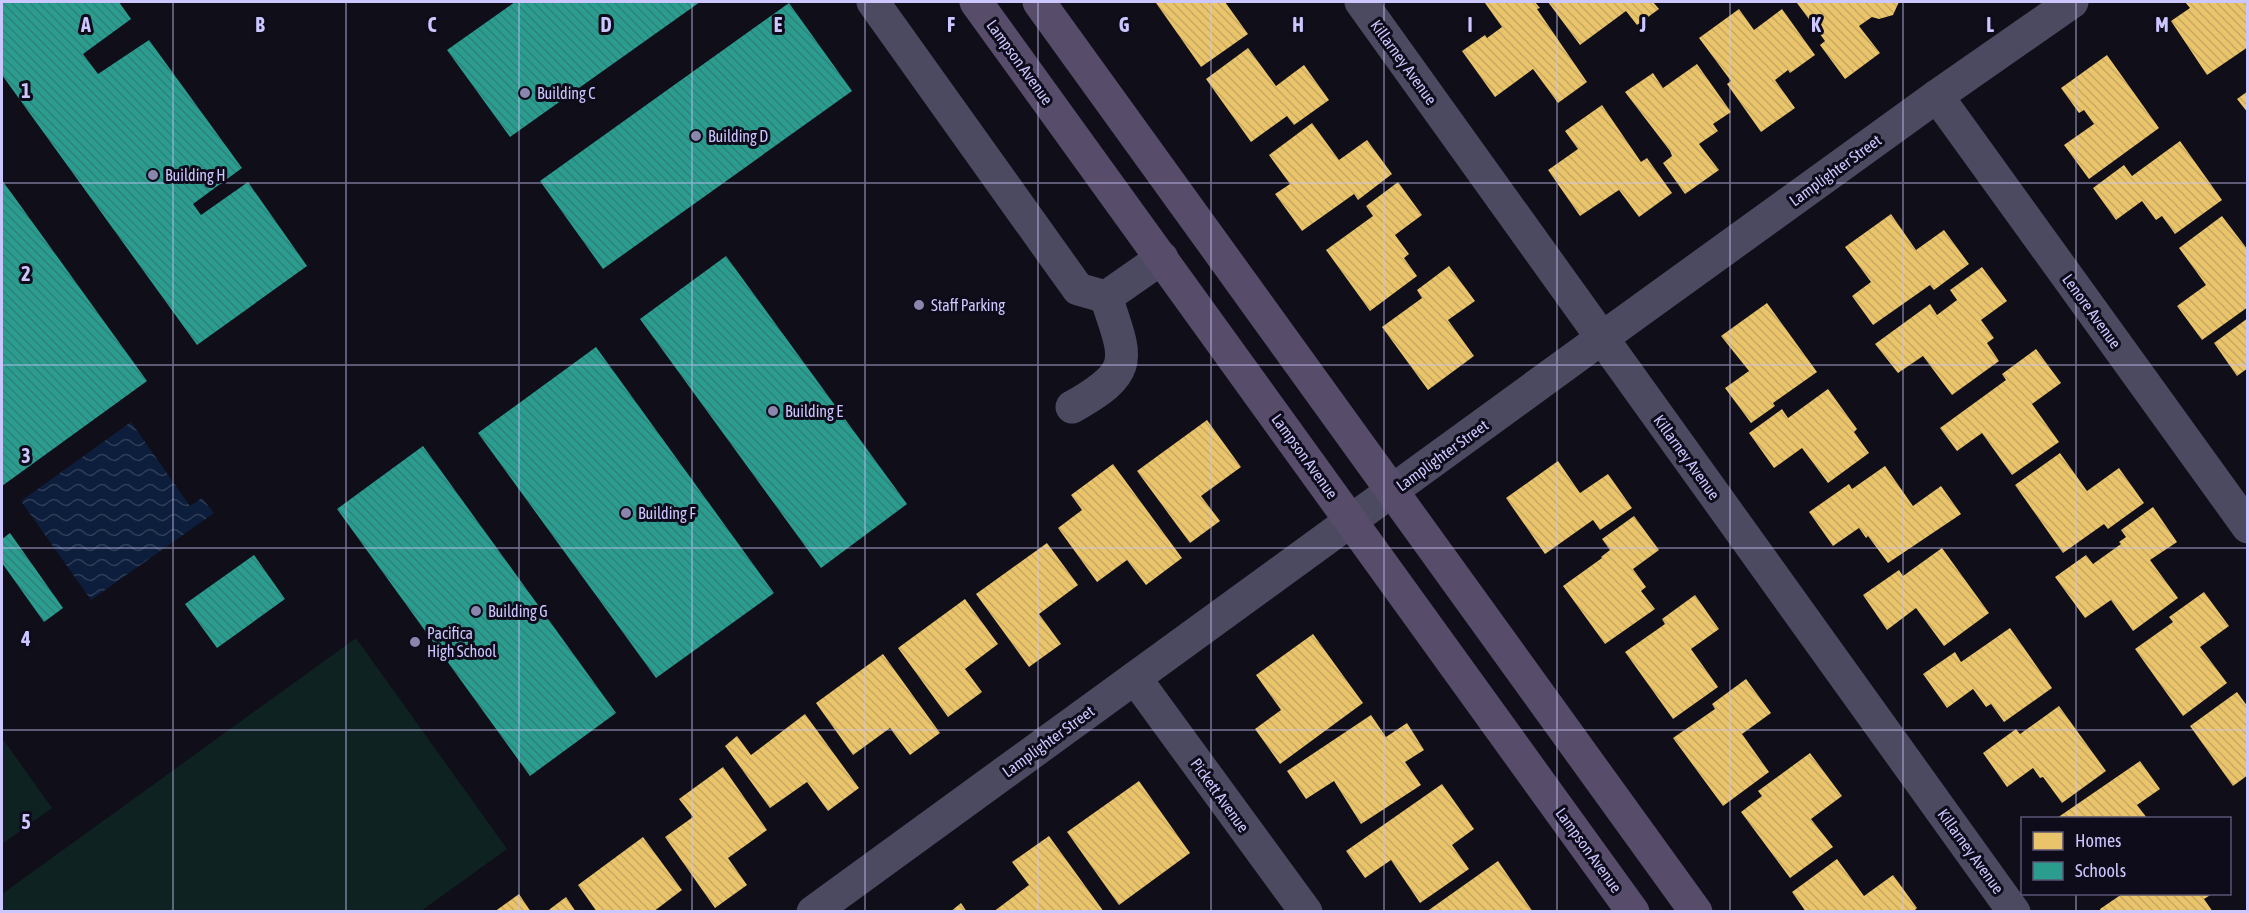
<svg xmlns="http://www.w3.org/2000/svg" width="2249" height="913" viewBox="0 0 2249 913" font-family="'Asap Condensed',sans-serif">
<defs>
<pattern id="water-waves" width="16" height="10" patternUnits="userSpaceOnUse" patternTransform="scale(1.5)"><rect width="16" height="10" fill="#0c1e3b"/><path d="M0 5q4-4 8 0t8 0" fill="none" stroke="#2e3d58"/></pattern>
<pattern id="homes-back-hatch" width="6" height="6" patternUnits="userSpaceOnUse" patternTransform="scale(1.5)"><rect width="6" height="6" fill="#e9c46a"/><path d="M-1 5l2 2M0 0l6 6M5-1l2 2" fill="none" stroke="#c7a964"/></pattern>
<pattern id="schools-back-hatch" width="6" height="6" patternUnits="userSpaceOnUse" patternTransform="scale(1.5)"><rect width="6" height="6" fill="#2a9d8f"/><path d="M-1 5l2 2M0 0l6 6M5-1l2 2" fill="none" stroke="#30807b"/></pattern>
</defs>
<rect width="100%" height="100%" fill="#100e18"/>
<g fill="#0e2222">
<path d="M356,638l151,211 -86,62h-419v-17z"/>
<path d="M2,738l50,70 -50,36z"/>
</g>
<path fill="url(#water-waves)" d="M131,422l59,84 12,-8 12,15 -123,87 -70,-99z"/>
<g fill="url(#homes-back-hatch)">
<path d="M1158,2h67l23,32 -47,33 -45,-64z"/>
<path d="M1486,2h49l5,6 -3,1 50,73 -29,21 -25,-34 -38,28 -33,-46 23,-16 2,3 15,-11 -17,-24z"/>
<path d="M1548,2h105l6,7 -22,16 -11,-14 -46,34z"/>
<path d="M1798,2h101l-6,13 -14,4 -7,-2 -13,9 21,27 -35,26 -25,-34 5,-4 -28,-38z"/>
<path d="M2185,2h63v45l-41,28 -36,-54 19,-13z"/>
<path d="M1739,9l15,21 28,-21 33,46 -25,18 -2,-3 -13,10 20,28 -34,24 -34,-48 4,-3 -32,-43z"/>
<path d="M1248,48l28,38 28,-21 25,35 -35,25 -7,-9 -36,26 -45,-63z"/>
<path d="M2107,55l52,73 -70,51 -25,-34 30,-21 -10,-14 -5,3 -18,-25z"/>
<path d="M1697,64l34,48 -18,12 5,7 -19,13 20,26 -34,24 -22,-31 9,-7 -2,-5 -45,-59 28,-19 10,15z"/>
<path d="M2248,91v22l-11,-14z"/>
<path d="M1602,105l39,57 6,-4 25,35 -33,24 -20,-27 -39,26 -32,-46 30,-21 -13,-18z"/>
<path d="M1312,123l27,37 28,-20 25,34 -34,26 -4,-6 -52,37 -27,-37 15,-10 -21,-29z"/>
<path d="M2180,141l42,59 -47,34 -13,-18 -6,4 -14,-19 -26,19 -23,-32 31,-23 8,11z"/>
<path d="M1398,182l24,33 -27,20 14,19 -5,4 13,18 -47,35 -44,-61 47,-34 -7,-10z"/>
<path d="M1891,214l25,36 28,-20 25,34 -35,26 -4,-5 -57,40 -21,-29 19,-14 -26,-35z"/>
<path d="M2222,216l26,34v57l-46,33 -25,-34 29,-21 -27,-37z"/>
<path d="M1449,266l26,35 -27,19 26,36 -46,34 -46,-63 40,-29 -5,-8z"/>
<path d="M1982,267l25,34 -26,19 13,18 -7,5 12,18 -47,34 -29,-39 -25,17 -23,-29 55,-40 7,11 20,-15 -7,-10z"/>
<path d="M1767,303l50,69 -44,31 2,3 -24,17 -26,-35 24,-17 -28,-35z"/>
<path d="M2248,318v50l-11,8 -23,-33z"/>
<path d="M2036,349l25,34 -29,21 27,38 -47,33 -30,-42 -25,18 -17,-23 66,-48 -4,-6z"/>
<path d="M1828,389l29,40 -3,3 15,21 -41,30 -26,-35 -28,20 -25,-35 33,-24 6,9z"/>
<path d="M1207,420l34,47 -40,29 19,25 -30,22 -53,-72z"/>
<path d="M2060,453l27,38 32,-23 25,35 -36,26 -4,-5 -41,29 -48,-68z"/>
<path d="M1558,461l22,32 28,-19 24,34 -32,22 -7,-10 -48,34 -39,-56z"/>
<path d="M1113,464l69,94 -36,27 -19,-25 -30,22 -39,-54 24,-18 -11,-15z"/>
<path d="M1885,466l28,40 28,-20 20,28 -73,49 -20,-27 -2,2 -7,-10 -26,18 -24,-34 40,-28 3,5z"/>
<path d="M2153,507l24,35 -27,18 28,38 -45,33 -22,-31 -26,18 -30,-41 31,-22 7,9 28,-20 -2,-2 7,-5 -5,-7z"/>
<path d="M1634,516l25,34 -26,19 13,18 -5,4 14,18 -50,35 -42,-58 39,-28 -1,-1 9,-7 -8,-11z"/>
<path d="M1047,543l31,42 -39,29 22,30 -32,23 -53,-73z"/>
<path d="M1942,548l47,65 -45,33 -28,-38 -29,22 -24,-35 36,-25 4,6z"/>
<path d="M2204,592l25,34 -29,21 27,36 -44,33 -48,-67 38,-27 -4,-5z"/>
<path d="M1695,595l24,34 -28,20 27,38 -45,32 -48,-67 40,-28 -3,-5z"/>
<path d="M965,599l33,45 -33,25 17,23 -34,25 -50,-69z"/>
<path d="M2010,628l42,60 -48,34 -13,-18 -5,3 -13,-18 -26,19 -24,-34 32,-22 6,10z"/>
<path d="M1313,634l50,69 -83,61 -25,-35 26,-19 -25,-35z"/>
<path d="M883,654l57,79 -30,22 -20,-27 -37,27 -37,-52z"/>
<path d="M1746,679l25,34 -29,21 27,38 -46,34 -50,-68 42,-29 -3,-5z"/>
<path d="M2237,692l11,15v68l-15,11 -43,-60z"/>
<path d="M2059,706l47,65 -44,32 -19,-26 -3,1 -7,-10 -26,19 -24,-34 33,-24 4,5z"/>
<path d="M805,714l54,74 -31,23 -21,-29 -37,26 -45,-62 12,-10 14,19z"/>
<path d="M1371,715l15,22 21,-14 17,27 -19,12 16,23 -60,39 -27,-43 -28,18 -19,-28z"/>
<path d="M1810,753l32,43 -31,23 22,28 -43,31 -49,-66 21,-16 -4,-5z"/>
<path d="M2140,761l20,28 -23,16 10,13h-90z"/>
<path d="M723,767l44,63 -39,28 19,27 -32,23 -50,-71 28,-20 -14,-18z"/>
<path d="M1139,781l51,72 -71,52 -52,-73z"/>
<path d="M1442,784l32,45 -22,16 17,24 -49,34 -29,-43 -26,18 -19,-27z"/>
<path d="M1049,836l55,76h-111l36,-27 -17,-23z"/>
<path d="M643,837l39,53 -29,22h-56l-19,-27z"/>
<path d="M1837,859l27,37 29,-21 24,33 -4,4h-107l-14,-20z"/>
<path d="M1498,861l35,51h-107z"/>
<path d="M519,894l12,18h-37z"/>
<path d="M2122,894h90l-8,5 9,13h-112l-1,-3z"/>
<path d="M566,897l10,15h-30z"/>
<path d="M961,903l6,9h-17z"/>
</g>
<g fill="url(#schools-back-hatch)">
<path d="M2,2h117l12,17 -48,35 15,20 51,-34 93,128 -49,36 8,11 47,-33 59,84 -110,79 -195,-270z"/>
<path d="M515,2h185l-190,135 -63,-87z"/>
<path d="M789,3l63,88 -249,178 -63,-88z"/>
<path d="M2,180l145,201 -145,105z"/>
<path d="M726,256l181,248 -86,64 -181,-249z"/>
<path d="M596,347l178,246 -118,85 -178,-245z"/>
<path d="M423,446l193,267 -86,63 -193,-267z"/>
<path d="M10,533l53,75 -19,14 -42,-59v-24z"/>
<path d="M254,555l31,44 -68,49 -32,-44z"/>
</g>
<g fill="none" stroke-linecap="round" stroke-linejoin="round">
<g stroke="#4b4a61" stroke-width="33">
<path d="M873,2l205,287 28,8 56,-39"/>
<path d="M1361,2l653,910"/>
<path d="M1937,96l311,431"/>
<path d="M1072,407c64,-36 55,-47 34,-110"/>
<path d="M1135,678l171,234"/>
<path d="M813,912l789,-574 335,-242 135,-94"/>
</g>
<g stroke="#574c6a" stroke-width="33">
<path d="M976,2l657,910"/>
<path d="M1039,2l657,910"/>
</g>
</g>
<path fill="none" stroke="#ccc7fe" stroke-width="1.5" stroke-opacity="0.55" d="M173,2v910M346,2v910M519,2v910M692,2v910M865,2v910M1038,2v910M1211,2v910M1384,2v910M1557,2v910M1730,2v910M1903,2v910M2076,2v816M2,183h2246M2,365h2246M2,548h2246M2,730h2246M2076,894v18"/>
<g fill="#8a86ae" stroke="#0e0b1b" stroke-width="2">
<circle cx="525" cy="93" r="6"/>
<circle cx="696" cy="136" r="6"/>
<circle cx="153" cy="175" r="6"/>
<circle cx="919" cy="305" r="6"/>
<circle cx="773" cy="411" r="6"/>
<circle cx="626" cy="513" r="6"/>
<circle cx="476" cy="611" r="6"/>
<circle cx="415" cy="642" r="6"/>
</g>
<g text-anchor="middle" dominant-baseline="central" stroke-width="6" stroke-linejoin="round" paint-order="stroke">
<g font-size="16" fill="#ccc7fe" stroke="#0e0b1b">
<text transform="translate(1020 62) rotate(54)">Lampson Avenue</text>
<text transform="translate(1404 62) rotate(54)">Killarney Avenue</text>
<text transform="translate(1835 170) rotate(-36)">Lamplighter Street</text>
<text transform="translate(2092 311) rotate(54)">Lenore Avenue</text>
<text transform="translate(1442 455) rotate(-36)">Lamplighter Street</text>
<text transform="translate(1305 456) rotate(54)">Lampson Avenue</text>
<text transform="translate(1687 457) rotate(54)">Killarney Avenue</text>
<text transform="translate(1048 741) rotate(-36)">Lamplighter Street</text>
<text transform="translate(1220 795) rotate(54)">Pickett Avenue</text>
<text transform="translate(1589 850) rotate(54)">Lampson Avenue</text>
<text transform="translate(1971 851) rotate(54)">Killarney Avenue</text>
</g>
<g font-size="16" fill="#ccc7fe" stroke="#0e0b1b" text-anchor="start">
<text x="537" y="93">Building C</text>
<text x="708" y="136">Building D</text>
<text x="165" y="175">Building H</text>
<text x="931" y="305">Staff Parking</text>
<text x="785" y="411">Building E</text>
<text x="638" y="513">Building F</text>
<text x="488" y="611">Building G</text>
<text x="427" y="633">Pacifica<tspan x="427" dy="18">High School</tspan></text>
</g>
</g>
<g font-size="20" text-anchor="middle" font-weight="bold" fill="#ccc7fe" stroke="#0e0b1b" stroke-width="6" stroke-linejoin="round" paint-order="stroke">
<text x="86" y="32">A</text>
<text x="260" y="32">B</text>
<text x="432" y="32">C</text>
<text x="606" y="32">D</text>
<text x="778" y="32">E</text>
<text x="951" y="32">F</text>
<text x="1124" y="32">G</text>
<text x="1298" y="32">H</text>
<text x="1470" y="32">I</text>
<text x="1643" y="32">J</text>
<text x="1816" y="32">K</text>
<text x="1990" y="32">L</text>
<text x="2162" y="32">M</text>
<text x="26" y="98">1</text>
<text x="26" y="281">2</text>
<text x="26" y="463">3</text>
<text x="26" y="646">4</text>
<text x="26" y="829">5</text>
</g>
<rect width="2249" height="913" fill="none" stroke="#ccc7fe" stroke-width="6"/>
<rect x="2021" y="817" width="210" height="78" fill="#0e0b1b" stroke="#5a5676" stroke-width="1.5"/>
<rect x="2033" y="832" width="30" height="18" fill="#e9c46a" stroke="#5a5676" stroke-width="1.5"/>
<text x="2075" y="847" font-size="18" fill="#ccc7fe">Homes</text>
<rect x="2033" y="862" width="30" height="18" fill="#2a9d8f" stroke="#5a5676" stroke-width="1.5"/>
<text x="2075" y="877" font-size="18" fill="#ccc7fe">Schools</text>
</svg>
